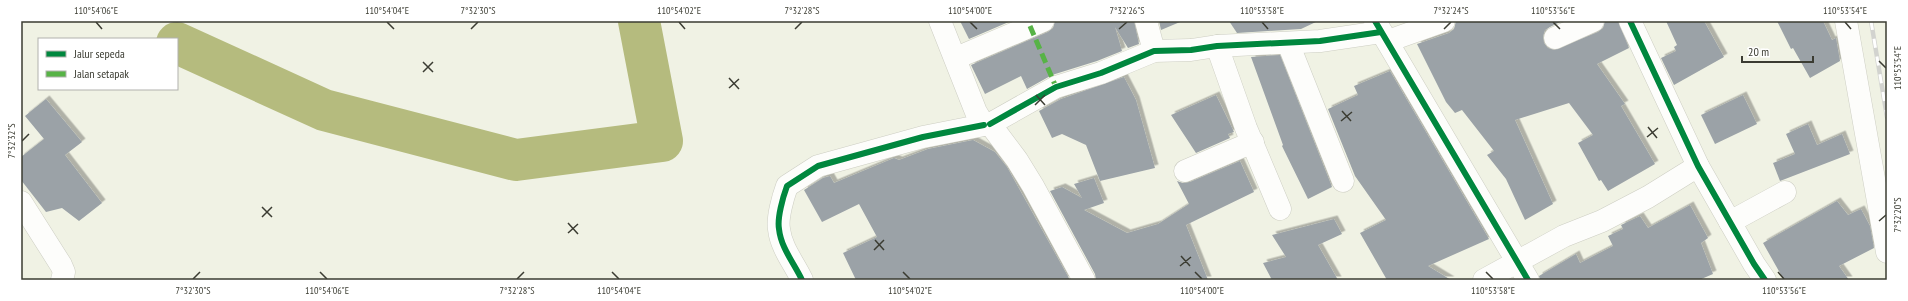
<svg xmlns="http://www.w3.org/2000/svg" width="1908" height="301" font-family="'PT Sans Narrow',sans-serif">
	<defs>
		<filter id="shadow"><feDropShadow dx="3.5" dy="-3.5" stdDeviation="0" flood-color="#0004"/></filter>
	</defs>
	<rect width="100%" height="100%" fill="#f0f2e4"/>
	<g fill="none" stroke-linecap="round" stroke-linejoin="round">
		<path stroke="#b5bb7e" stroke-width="42" d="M 177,43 L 324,110 L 516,160 L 662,141 L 639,21"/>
	</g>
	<g fill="#9ba2a7" filter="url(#shadow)">
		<path d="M 960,21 L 1011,21 L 969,39 Z"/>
		<path d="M 1055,21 L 1134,21 L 1139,44 L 1128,48 L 1115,27 L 1122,51 L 1097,61 L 1052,75 L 1027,89 L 1021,76 L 985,94 L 971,65 L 1048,32 L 1053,28 Z"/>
		<path d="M 1159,21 L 1180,21 L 1180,22 L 1161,30 Z"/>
		<path d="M 1229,21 L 1318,21 L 1301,29 L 1237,33 Z"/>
		<path d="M 1456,21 L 1562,21 L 1550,27 L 1545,30 L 1543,36 L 1544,43 L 1548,48 L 1554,50 L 1598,32 L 1603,28 L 1605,21 L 1618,21 L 1629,48 L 1597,64 L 1625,104 L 1621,106 L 1655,164 L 1608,191 L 1601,180 L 1599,181 L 1578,143 L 1593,135 L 1569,103 L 1515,120 L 1553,204 L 1525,220 L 1506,179 L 1487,155 L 1494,151 L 1462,110 L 1455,113 L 1446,102 L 1417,44 L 1449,33 L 1454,29 Z"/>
		<path d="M 1666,21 L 1704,21 L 1724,57 L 1674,85 L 1661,58 L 1676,51 L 1674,47 L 1677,45 Z"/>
		<path d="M 1777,21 L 1823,21 L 1832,40 L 1836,38 L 1840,61 L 1810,78 L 1793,48 L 1791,49 Z"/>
		<path d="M 1280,55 L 1332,187 L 1308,199 L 1282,146 L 1283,145 L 1251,57 Z"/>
		<path d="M 1390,71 L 1489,239 L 1428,266 L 1451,280 L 1387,280 L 1360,233 L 1386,220 L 1355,176 L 1328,109 L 1358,95 L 1354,86 Z"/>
		<path d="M 1124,77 L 1136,100 L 1155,168 L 1100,181 L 1086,145 L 1062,134 L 1052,138 L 1039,111 L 1061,99 Z"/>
		<path d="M 1216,95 L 1234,132 L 1228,134 L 1230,138 L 1196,153 L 1171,115 Z"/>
		<path d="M 1743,95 L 1757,124 L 1715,144 L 1701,115 Z"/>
		<path d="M 46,99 L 82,142 L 65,155 L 102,203 L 79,221 L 62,208 L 46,212 L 21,180 L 21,157 L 44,139 L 25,116 Z"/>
		<path d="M 1808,124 L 1817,145 L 1842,134 L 1850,154 L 1780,181 L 1773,163 L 1795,154 L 1786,134 Z"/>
		<path d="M 973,140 L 995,152 L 1007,167 L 1070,280 L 856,280 L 843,253 L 877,237 L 859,204 L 822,222 L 804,190 L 823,178 L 830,176 L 834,183 L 894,158 L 899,160 L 928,149 Z"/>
		<path d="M 1240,161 L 1254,192 L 1186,225 L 1208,280 L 1096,280 L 1095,274 L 1050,191 L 1062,187 L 1082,198 L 1074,184 L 1094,178 L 1104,203 L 1084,210 L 1127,233 L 1158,224 L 1189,204 L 1177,181 L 1183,183 L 1190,182 Z"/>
		<path d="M 1837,201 L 1848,215 L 1861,209 L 1870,226 L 1874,248 L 1839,266 L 1849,280 L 1784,280 L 1763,243 Z"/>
		<path d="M 1690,205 L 1708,238 L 1701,243 L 1713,274 L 1699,280 L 1540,280 L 1539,276 L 1576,254 L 1580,263 L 1613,246 L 1608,236 L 1623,229 L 1621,225 L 1640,216 L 1648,228 Z"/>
		<path d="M 1334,219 L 1342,234 L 1318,245 L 1338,280 L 1272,280 L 1263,263 L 1286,257 L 1272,235 Z"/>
	</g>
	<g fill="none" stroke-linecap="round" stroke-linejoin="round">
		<g stroke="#cdcec3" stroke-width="23">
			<g id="street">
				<path d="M 940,21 L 976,112 L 984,125 L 990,124 L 1017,160 L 1033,186 L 1084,280"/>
				<path d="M 1146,21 L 1154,51"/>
				<path d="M 1375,21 L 1528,280"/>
				<path d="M 1630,21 L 1698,166 L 1754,264 L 1765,280"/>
				<path d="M 1846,21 L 1887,252"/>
				<path d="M 1555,38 L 1593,21"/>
				<path d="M 1388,41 L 1444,21"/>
				<path d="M 1288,43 L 1343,181"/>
				<path d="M 1217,46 L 1246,128 L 1280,209"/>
				<path d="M 956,58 L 1043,21"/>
				<path d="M 990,124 L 1056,87 L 1101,73 L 1154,51 L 1191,50 L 1217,46 L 1320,41 L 1381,32"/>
				<path d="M 1185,171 L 1253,142"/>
				<path d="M 21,202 L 61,265 L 64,272 L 62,280"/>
				<path d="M 1730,222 L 1785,192"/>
				<path d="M 802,280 C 794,263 781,248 779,229 C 777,218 783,197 787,186 L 818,166 L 923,137 L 984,125"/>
				<path d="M 1484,280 L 1564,236 L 1602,221 L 1648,197 L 1698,166"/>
			</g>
		</g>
		<use href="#street" stroke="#fdfdfb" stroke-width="22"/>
		<g stroke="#d2d3cf" stroke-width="4.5">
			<path id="rail" d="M 1871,21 L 1887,117"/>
		</g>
		<use href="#rail" stroke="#fff" stroke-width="3" stroke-dasharray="9" stroke-linecap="butt"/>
		<path stroke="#57b346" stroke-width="5" stroke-dasharray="10 5" stroke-linecap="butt" d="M 1030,26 L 1056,87"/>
		<g stroke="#fff" stroke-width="8">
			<g id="cycleway">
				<path d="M 1375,21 L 1528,280"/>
				<path d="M 1630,21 L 1698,166 L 1754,264 L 1765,280"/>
				<path d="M 990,124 L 1056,87 L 1101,73 L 1154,51 L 1191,50 L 1217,46 L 1320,41 L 1381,32"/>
				<path d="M 802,280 C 794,263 781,248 779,229 C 777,218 783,197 787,186 L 818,166 L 923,137 L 984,125"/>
			</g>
		</g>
		<use href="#cycleway" stroke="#00873e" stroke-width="6"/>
	</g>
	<path fill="none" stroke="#3b3c32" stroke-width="1.5" d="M 96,22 L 102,29M 387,22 L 394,29M 679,22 L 685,29M 970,22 L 977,29M 1262,22 L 1268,29M 1553,22 L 1560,29M 1845,22 L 1851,29M 471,29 L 478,22M 795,29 L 802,22M 1119,29 L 1127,22M 1444,29 L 1451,22M 1879,61 L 1886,68M 423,62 L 433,72M 423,72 L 433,62M 729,78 L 739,89M 729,88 L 739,79M 1036,95 L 1045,105M 1035,105 L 1045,95M 1342,111 L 1351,121M 1341,121 L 1352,112M 1648,127 L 1657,138M 1647,137 L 1658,128M 22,141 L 29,134M 262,207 L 272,217M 262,217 L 272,207M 1879,221 L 1886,215M 568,223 L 578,234M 568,233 L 578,224M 875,240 L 884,250M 874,250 L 884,240M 1181,256 L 1190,266M 1180,266 L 1191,257M 320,272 L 327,279M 612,272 L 619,279M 903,272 L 910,279M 1195,272 L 1202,279M 1486,272 L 1493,279M 1778,272 L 1784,279M 193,279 L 200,272M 517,279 L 524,272"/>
	<rect width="1908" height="301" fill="none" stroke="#ffffff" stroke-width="44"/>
	<rect x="38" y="38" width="140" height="52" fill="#ffffff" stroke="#b1b1ad"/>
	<rect x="46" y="51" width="20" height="6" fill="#00873e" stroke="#b1b1ad"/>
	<text x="74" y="58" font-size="12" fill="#3b3c32">Jalur sepeda</text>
	<rect x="46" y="71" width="20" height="6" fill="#57b346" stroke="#b1b1ad"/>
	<text x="74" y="78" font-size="12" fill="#3b3c32">Jalan setapak</text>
	<path d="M1742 56v6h71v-6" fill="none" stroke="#3b3c32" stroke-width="2"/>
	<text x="1748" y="56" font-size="12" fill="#3b3c32" stroke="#ffffff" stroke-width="3" paint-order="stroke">20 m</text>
	<rect x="22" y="22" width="1864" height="257" fill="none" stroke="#3b3c32" stroke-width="1.5"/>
	<g font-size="10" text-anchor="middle" fill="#3b3c32">
		<text x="96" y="14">110°54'06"E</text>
		<text x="387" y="14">110°54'04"E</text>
		<text x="478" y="14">7°32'30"S</text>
		<text x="679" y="14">110°54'02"E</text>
		<text x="802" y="14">7°32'28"S</text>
		<text x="970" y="14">110°54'00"E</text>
		<text x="1127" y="14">7°32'26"S</text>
		<text x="1262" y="14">110°53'58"E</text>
		<text x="1451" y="14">7°32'24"S</text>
		<text x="1553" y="14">110°53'56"E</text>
		<text x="1845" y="14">110°53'54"E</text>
		<text transform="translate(1897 68) rotate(-90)" y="4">110°53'54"E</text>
		<text transform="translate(11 141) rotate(-90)" y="4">7°32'32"S</text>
		<text transform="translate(1897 215) rotate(-90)" y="4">7°32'20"S</text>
		<text x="193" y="294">7°32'30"S</text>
		<text x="327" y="294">110°54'06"E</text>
		<text x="517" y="294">7°32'28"S</text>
		<text x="619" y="294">110°54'04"E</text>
		<text x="910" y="294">110°54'02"E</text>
		<text x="1202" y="294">110°54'00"E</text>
		<text x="1493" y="294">110°53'58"E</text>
		<text x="1784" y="294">110°53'56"E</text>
	</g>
</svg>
